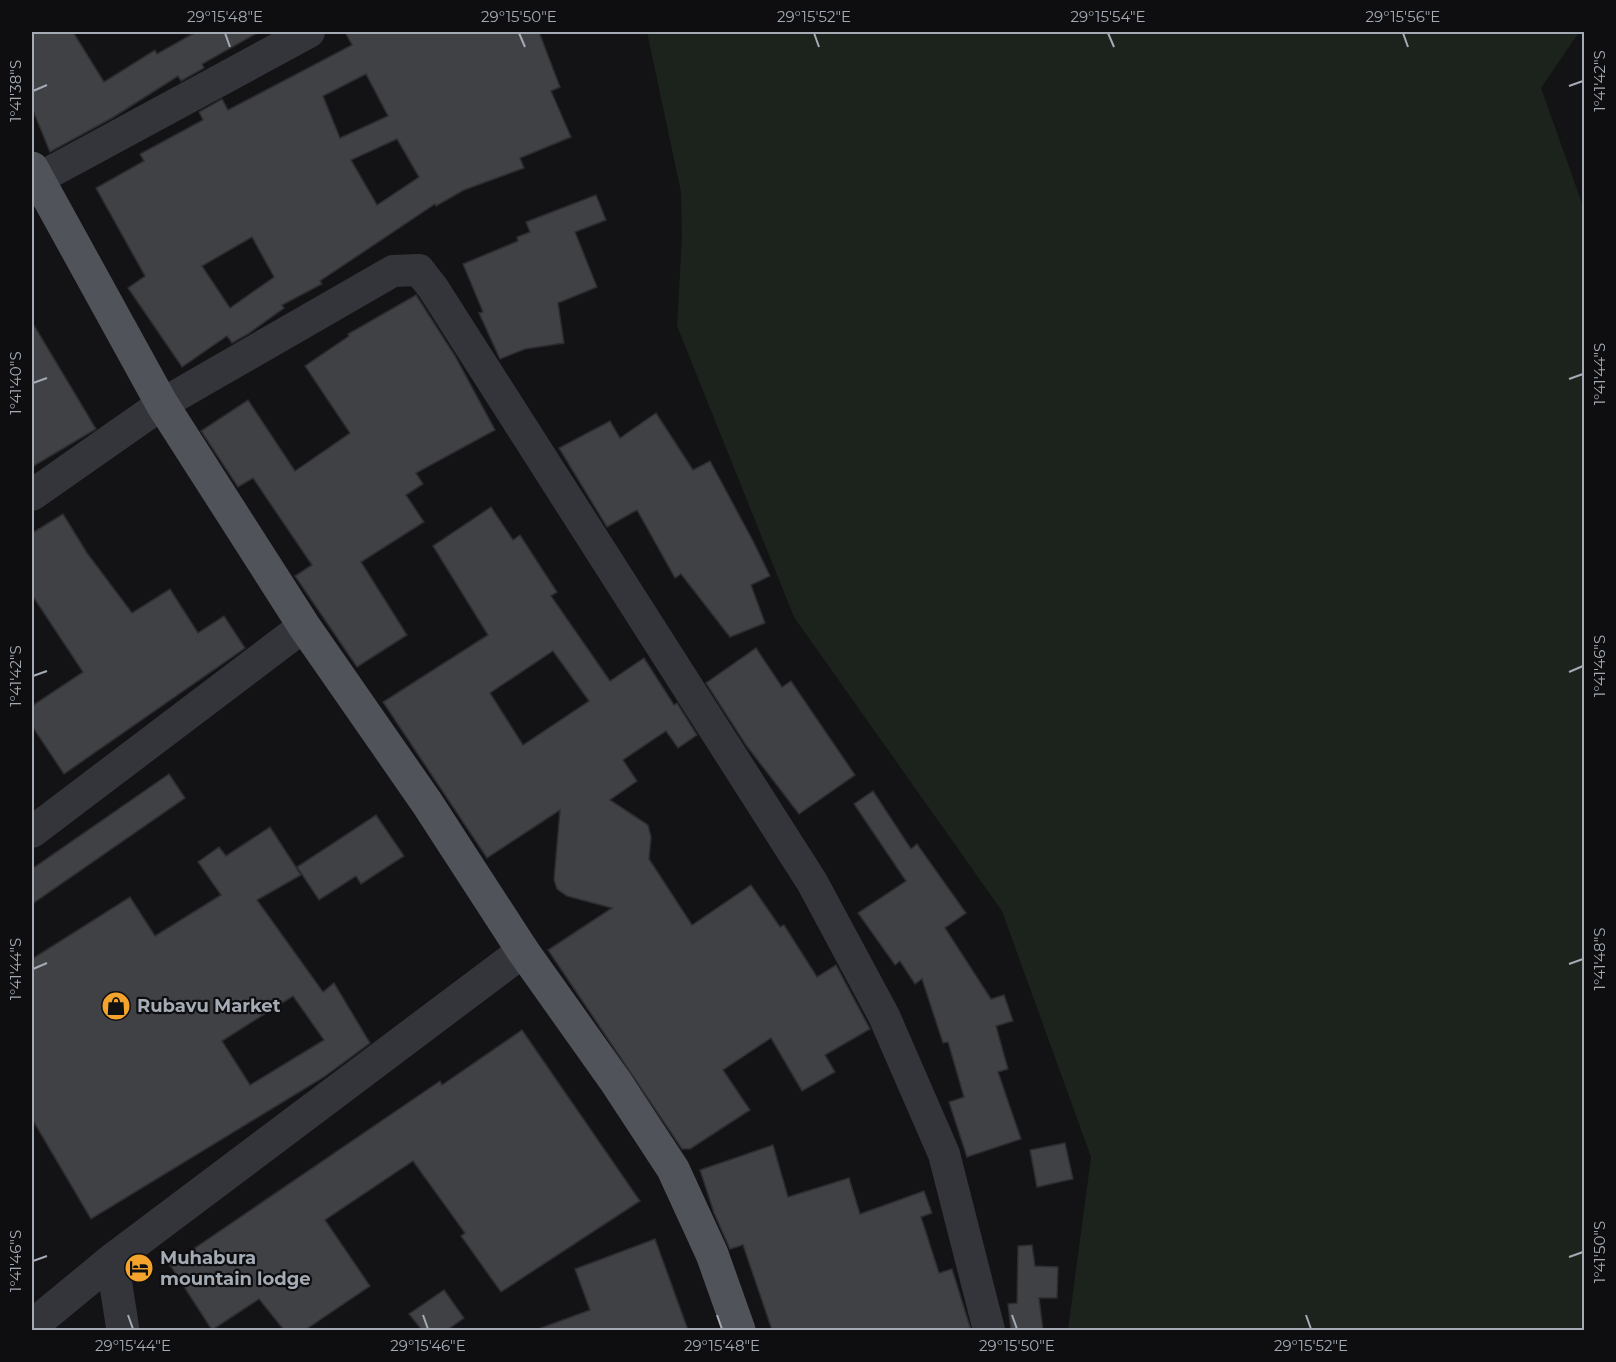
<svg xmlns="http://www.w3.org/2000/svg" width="1616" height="1362" font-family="Montserrat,sans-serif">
	<rect width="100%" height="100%" fill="#131315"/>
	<path fill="#1b231c" d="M 647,32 L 1579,32 L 1541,88 L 1584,209 L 1584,1330 L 1068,1330 L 1091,1157 L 1002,911 L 794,617 L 677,326 L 682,237 L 681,192 Z"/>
	<g fill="#3f4145" stroke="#2d2d31" stroke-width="1.5" fill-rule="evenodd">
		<path d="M 32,32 L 73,32 L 104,82 L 155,50 L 157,54 L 196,32 L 259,32 L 202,64 L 204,68 L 181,81 L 178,76 L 112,118 L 50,152 L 32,108 Z"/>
		<path d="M 345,32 L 539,32 L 560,87 L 551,91 L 571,137 L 520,158 L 524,168 L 464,190 L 436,206 L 435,204 L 320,281 L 322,284 L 282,305 L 284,308 L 248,334 L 232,343 L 227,336 L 182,367 L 128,288 L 145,276 L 96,188 L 144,161 L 140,154 L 203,120 L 199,112 L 222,99 L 228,110 L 352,45 ZM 366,74 L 388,116 L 340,138 L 323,96 ZM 397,139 L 419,177 L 377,205 L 351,160 ZM 252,237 L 274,277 L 230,308 L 202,266 Z"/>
		<path d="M 596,195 L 606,220 L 575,232 L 597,287 L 558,303 L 564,343 L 525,349 L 500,359 L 479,313 L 483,312 L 463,264 L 518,241 L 517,237 L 530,232 L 526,222 Z"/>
		<path d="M 416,295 L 455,356 L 495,430 L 416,473 L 423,484 L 406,495 L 424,522 L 361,562 L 407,635 L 357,667 L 295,576 L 312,565 L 253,478 L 238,487 L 201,431 L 248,400 L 295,471 L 350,433 L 305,366 L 349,336 L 348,334 Z"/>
		<path d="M 32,322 L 96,429 L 32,467 Z"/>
		<path d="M 656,413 L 693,470 L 710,461 L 753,541 L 770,576 L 751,585 L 765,623 L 730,637 L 681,574 L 675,578 L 637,510 L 607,527 L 559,448 L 610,421 L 620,438 Z"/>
		<path d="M 491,507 L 513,540 L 520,535 L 557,592 L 551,596 L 610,681 L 644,658 L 674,705 L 677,703 L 697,735 L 678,748 L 666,731 L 623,760 L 637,781 L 610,800 L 648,825 L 651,837 L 649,859 L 692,925 L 751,885 L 780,927 L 784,925 L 817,977 L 836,965 L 870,1029 L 825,1055 L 835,1072 L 802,1091 L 771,1038 L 723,1070 L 750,1110 L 690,1149 L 682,1149 L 548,950 L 612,908 L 567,896 L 557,889 L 554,880 L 560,810 L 487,858 L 383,702 L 488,635 L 433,546 ZM 553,651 L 589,701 L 523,745 L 490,693 Z"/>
		<path d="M 63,514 L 87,553 L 132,613 L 170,589 L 198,633 L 224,616 L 245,648 L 64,774 L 32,726 L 32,706 L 83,672 L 32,595 L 32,533 Z"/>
		<path d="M 756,648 L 782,687 L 791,681 L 855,775 L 799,814 L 746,745 L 706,683 Z"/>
		<path d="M 169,774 L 185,798 L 32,904 L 32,869 Z"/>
		<path d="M 873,791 L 911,849 L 917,844 L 966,913 L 945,928 L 991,999 L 1004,995 L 1013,1021 L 996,1026 L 1008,1069 L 998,1072 L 1021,1139 L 967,1157 L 949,1102 L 964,1097 L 948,1042 L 943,1043 L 922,979 L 915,984 L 900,961 L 895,965 L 858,913 L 906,881 L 854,804 Z"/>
		<path d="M 376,815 L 404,856 L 361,884 L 356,876 L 319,900 L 297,867 Z"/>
		<path d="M 270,827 L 301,875 L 257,900 L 323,992 L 334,983 L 370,1043 L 324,1077 L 91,1219 L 32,1119 L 32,959 L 130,897 L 155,936 L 221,895 L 198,862 L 219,847 L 226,856 ZM 293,996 L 324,1040 L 250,1085 L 222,1041 Z"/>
		<path d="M 522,1030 L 640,1201 L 501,1292 L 461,1236 L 465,1233 L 413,1161 L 325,1220 L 370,1286 L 305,1330 L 284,1330 L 259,1299 L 212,1330 L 170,1265 L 440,1081 L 442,1085 Z"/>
		<path d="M 1065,1143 L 1073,1179 L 1037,1187 L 1030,1150 Z"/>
		<path d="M 773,1145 L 788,1197 L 849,1178 L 860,1214 L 924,1191 L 932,1213 L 921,1217 L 939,1273 L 952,1269 L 971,1330 L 772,1330 L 743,1245 L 730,1249 L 714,1213 L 700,1170 Z"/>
		<path d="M 655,1239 L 688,1330 L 542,1330 L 541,1328 L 590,1310 L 575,1269 Z"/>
		<path d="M 1032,1245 L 1035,1266 L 1058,1267 L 1057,1298 L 1039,1298 L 1043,1330 L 1011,1330 L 1008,1304 L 1017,1303 L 1018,1246 Z"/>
		<path d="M 444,1290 L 464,1318 L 447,1330 L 422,1330 L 409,1314 Z"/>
	</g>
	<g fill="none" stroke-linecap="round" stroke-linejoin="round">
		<g stroke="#34353a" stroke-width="32">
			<path d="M 32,182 L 309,32"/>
			<path d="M 32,495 L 162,404 L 393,271 L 419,270 L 433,288 L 812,882 L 884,1016 L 944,1154 L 989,1330"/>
			<path d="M 32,832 L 304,626"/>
		</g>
		<g stroke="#34353a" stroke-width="33">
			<path d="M 112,1260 L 123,1330"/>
			<path d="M 32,1326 L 112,1260 L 523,951"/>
		</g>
		<path stroke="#505359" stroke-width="33" d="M 32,168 L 162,404 L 304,626 L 427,803 L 523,951 L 616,1082 L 673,1169 L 712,1254 L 739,1330"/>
	</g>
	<path fill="none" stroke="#a4abb5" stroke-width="2" d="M 225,33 L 230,47M 519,33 L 525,47M 814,33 L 819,47M 1108,33 L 1114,47M 1403,33 L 1408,47M 1569,86 L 1583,81M 33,91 L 47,85M 1569,379 L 1583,374M 33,383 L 47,378M 1569,672 L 1583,666M 33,676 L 47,671M 1569,964 L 1583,959M 33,969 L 47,963M 1569,1257 L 1583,1252M 33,1261 L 47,1256M 128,1315 L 133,1329M 423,1315 L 428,1329M 717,1315 L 722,1329M 1012,1315 L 1017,1329M 1306,1315 L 1311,1329"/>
	<defs>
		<g id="shop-disc" transform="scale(1.5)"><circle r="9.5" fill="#f4a42c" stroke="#0e0e10"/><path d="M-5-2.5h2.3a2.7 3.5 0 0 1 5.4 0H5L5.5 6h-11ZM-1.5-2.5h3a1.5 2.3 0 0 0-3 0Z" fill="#111"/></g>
		<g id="hotel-disc" transform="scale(1.5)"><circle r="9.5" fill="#f4a42c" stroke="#0e0e10"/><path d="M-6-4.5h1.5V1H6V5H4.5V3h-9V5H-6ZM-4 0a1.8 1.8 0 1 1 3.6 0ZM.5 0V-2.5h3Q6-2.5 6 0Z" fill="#111"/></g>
	</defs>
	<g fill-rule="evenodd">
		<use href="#shop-disc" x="116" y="1006"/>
		<use href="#hotel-disc" x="139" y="1268"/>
	</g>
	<g text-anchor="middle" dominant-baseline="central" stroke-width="4.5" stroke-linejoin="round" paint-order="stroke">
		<g font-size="18" font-weight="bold" fill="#a4abb5" stroke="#0e0e10" text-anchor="start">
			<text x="137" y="1006">Rubavu Market</text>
			<text x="160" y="1258">Muhabura<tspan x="160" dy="21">mountain lodge</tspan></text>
		</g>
	</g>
	<rect width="1616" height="1362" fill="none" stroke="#0e0e10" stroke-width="66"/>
	<rect x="33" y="33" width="1550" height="1296" fill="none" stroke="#a4abb5" stroke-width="2"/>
	<g font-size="15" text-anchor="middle" fill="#a4abb5">
		<text x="225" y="22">29°15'48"E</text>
		<text x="519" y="22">29°15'50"E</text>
		<text x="814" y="22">29°15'52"E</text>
		<text x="1108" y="22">29°15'54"E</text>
		<text x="1403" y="22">29°15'56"E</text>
		<text transform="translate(1600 81) rotate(-90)" y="5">1°41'42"S</text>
		<text transform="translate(16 91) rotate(-90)" y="5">1°41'38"S</text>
		<text transform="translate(1600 374) rotate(-90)" y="5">1°41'44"S</text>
		<text transform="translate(16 383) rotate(-90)" y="5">1°41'40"S</text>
		<text transform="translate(1600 666) rotate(-90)" y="5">1°41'46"S</text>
		<text transform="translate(16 676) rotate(-90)" y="5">1°41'42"S</text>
		<text transform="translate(1600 959) rotate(-90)" y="5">1°41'48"S</text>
		<text transform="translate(16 969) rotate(-90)" y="5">1°41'44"S</text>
		<text transform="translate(1600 1252) rotate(-90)" y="5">1°41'50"S</text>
		<text transform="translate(16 1261) rotate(-90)" y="5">1°41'46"S</text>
		<text x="133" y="1351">29°15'44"E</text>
		<text x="428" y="1351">29°15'46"E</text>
		<text x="722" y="1351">29°15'48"E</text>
		<text x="1017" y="1351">29°15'50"E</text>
		<text x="1311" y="1351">29°15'52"E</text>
	</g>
</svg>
